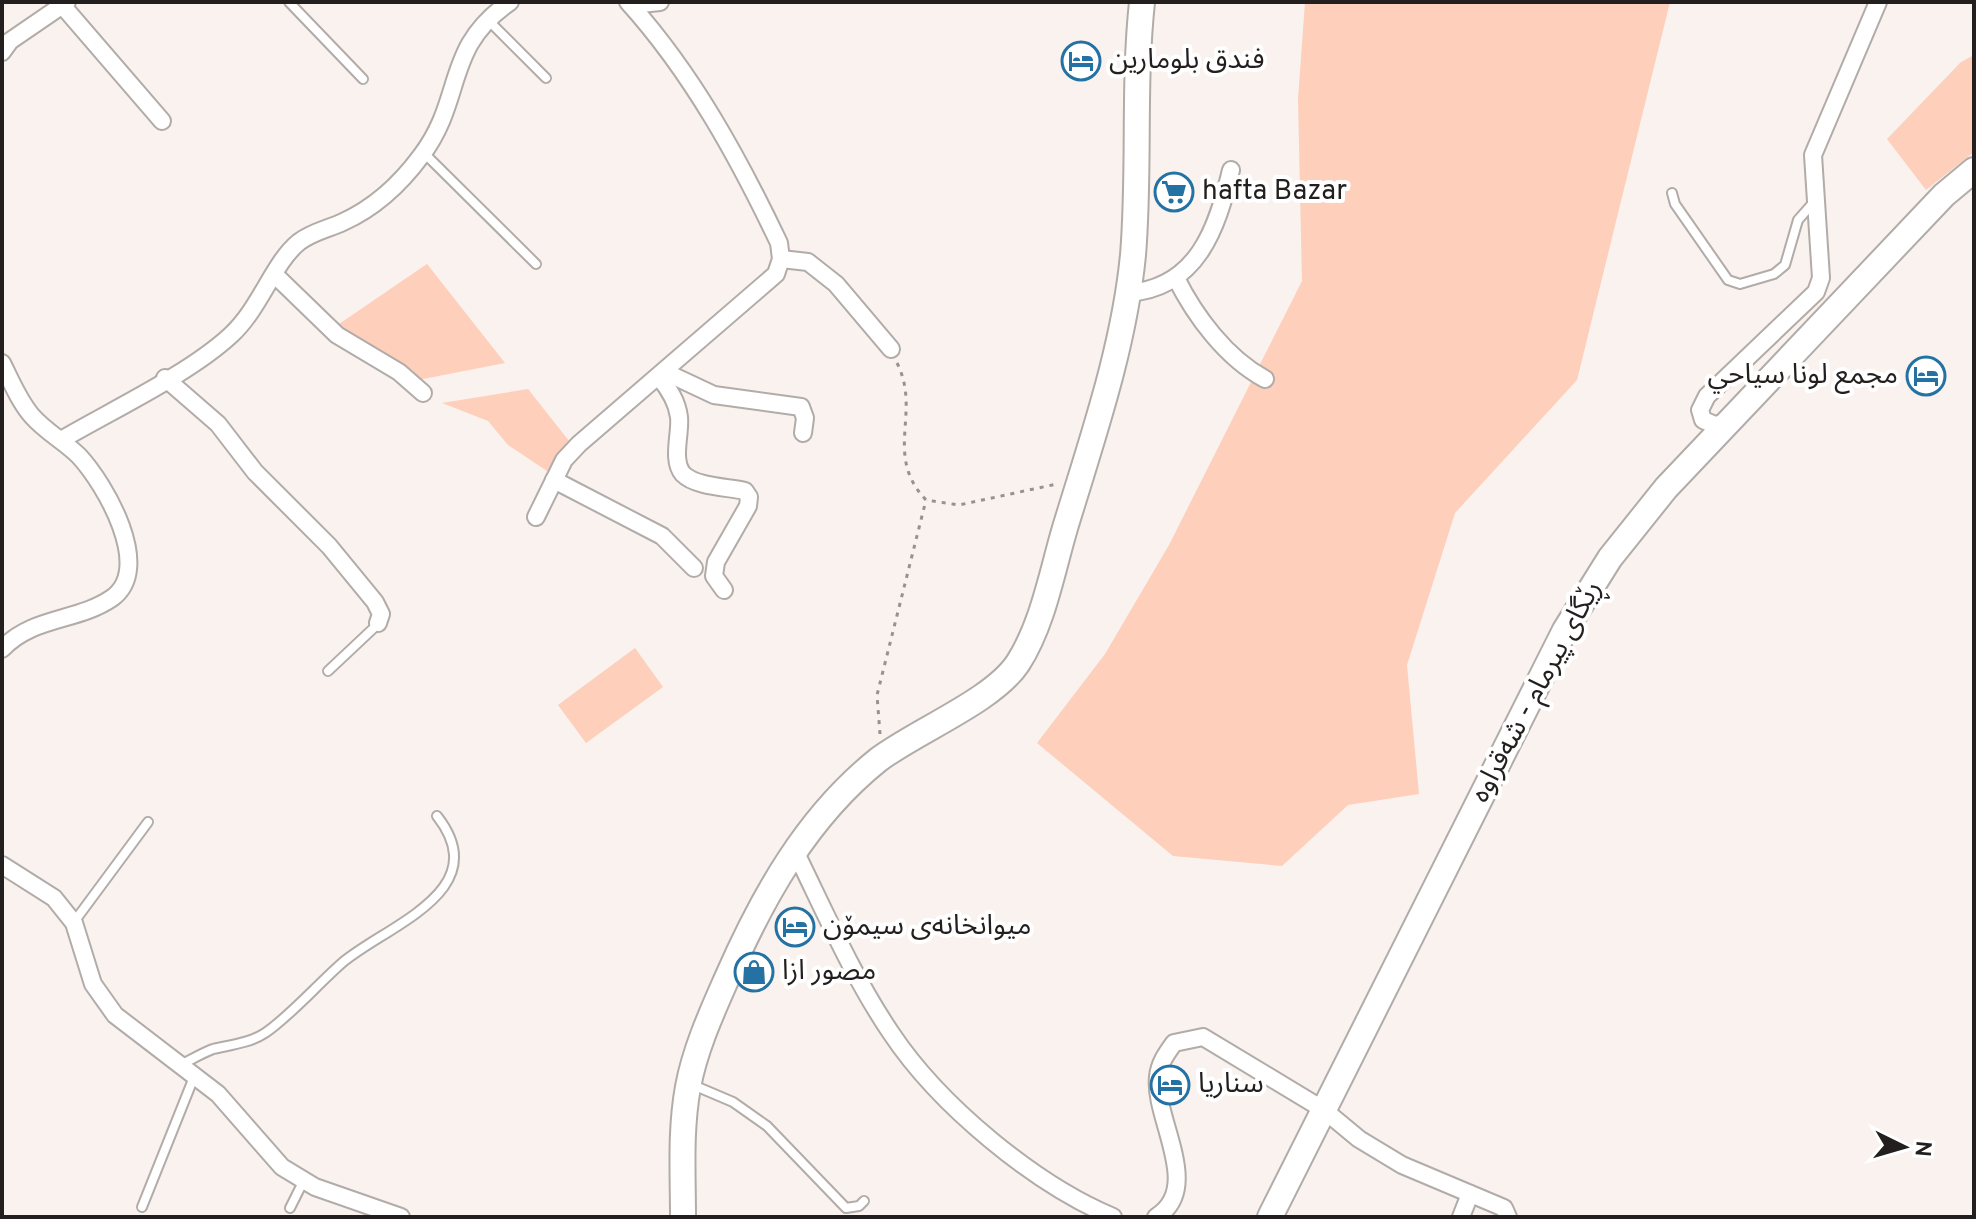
<svg xmlns="http://www.w3.org/2000/svg" width="1976" height="1219" font-family="Overpass,'Noto Sans Arabic',sans-serif">
	<rect width="100%" height="100%" fill="#f9f2ef"/>
	<g fill="#fecfba">
		<path d="M 1305,2 L 1670,2 L 1577,380 L 1455,513 L 1407,665 L 1419,794 L 1348,805 L 1282,866 L 1173,856 L 1037,743 L 1105,654 L 1169,545 L 1302,281 L 1298,99 Z"/>
		<path d="M 1974,55 L 1974,152 L 1926,190 L 1887,139 L 1961,62 Z"/>
		<path d="M 427,264 L 505,363 L 418,380 L 344,333 L 339,324 Z"/>
		<path d="M 528,389 L 573,446 L 547,471 L 508,445 L 488,421 L 442,403 Z"/>
		<path d="M 635,648 L 663,687 L 586,743 L 558,705 Z"/>
	</g>
	<g fill="none" stroke-linecap="round" stroke-linejoin="round">
		<g stroke="#b2aca9" stroke-width="12">
			<g id="lane">
				<path d="M 289,2 L 363,79"/>
				<path d="M 488,20 L 546,78"/>
				<path d="M 424,153 L 536,264"/>
				<path d="M 1672,193 L 1675,204 L 1728,280 L 1740,284 L 1774,274 L 1785,265 L 1798,220 L 1813,203"/>
				<path d="M 328,671 L 378,624"/>
				<path d="M 74,922 L 148,822"/>
				<path d="M 180,1065 C 191,1060 202,1053 213,1049 C 230,1045 250,1043 265,1033 C 288,1018 319,983 342,963 C 387,925 496,891 437,816"/>
				<path d="M 693,1085 L 733,1102 L 767,1126 L 846,1208 L 859,1206 L 864,1201"/>
				<path d="M 142,1207 L 194,1077"/>
				<path d="M 290,1208 L 303,1182"/>
			</g>
		</g>
		<g stroke="#b2aca9" stroke-width="20">
			<g id="street">
				<path d="M 62,5 L 162,121"/>
				<path d="M 631,5 L 660,2"/>
				<path d="M 2,52 L 10,41 L 67,2"/>
				<path d="M 781,259 L 808,262 L 836,284 L 891,349"/>
				<path d="M 275,275 L 337,335 L 399,372 L 423,393"/>
				<path d="M 1176,278 C 1195,316 1226,358 1265,379"/>
				<path d="M 1128,293 C 1197,288 1217,229 1231,170"/>
				<path d="M 2,363 C 11,381 19,401 32,416 C 46,432 65,442 79,456 C 105,484 154,568 112,598 C 77,622 33,616 2,649"/>
				<path d="M 665,372 L 714,395 L 801,407 L 805,418 L 803,433"/>
				<path d="M 659,377 C 669,389 677,401 679,417 C 681,433 671,460 683,474 C 696,487 728,487 745,491 L 749,497 L 748,506 L 716,562 L 714,576 L 724,590"/>
				<path d="M 165,378 L 218,424 L 255,472 L 329,546 L 375,602 L 381,614 L 378,623"/>
				<path d="M 1729,422 L 1715,425 L 1703,420 L 1700,410 L 1707,396 L 1816,292 L 1821,278 L 1813,155 L 1878,2"/>
				<path d="M 61,440 C 112,410 189,374 231,335 C 261,307 273,263 299,242 C 312,232 328,229 343,222 C 374,208 401,183 421,156 C 465,98 443,48 510,2"/>
				<path d="M 554,480 L 662,536 L 694,568"/>
				<path d="M 536,517 L 564,460 L 579,444 L 776,274 L 781,259 L 779,243 C 738,157 692,73 628,2"/>
				<path d="M 795,851 C 825,912 853,977 891,1033 C 939,1105 1034,1184 1113,1217"/>
				<path d="M 2,865 L 54,898 L 74,923 L 93,984 L 115,1015 L 218,1094 L 282,1167 L 315,1187 L 401,1217"/>
				<path d="M 1156,1217 C 1204,1188 1153,1118 1158,1077 C 1159,1064 1166,1054 1174,1043 L 1203,1037 L 1324,1110 L 1359,1139 L 1402,1165 L 1504,1208 L 1508,1217"/>
				<path d="M 1461,1217 L 1470,1194"/>
			</g>
		</g>
		<g stroke="#b2aca9" stroke-width="28">
			<g id="secondary">
				<path d="M 683,1217 C 683,1173 680,1131 688,1087 C 695,1049 712,1012 727,978 C 763,896 807,817 878,760 C 916,731 993,701 1018,663 C 1043,624 1052,572 1065,528 C 1092,439 1124,348 1133,255 C 1140,171 1133,86 1142,2"/>
				<path d="M 1270,1217 L 1565,630 L 1610,558 L 1666,488 L 1944,195 L 1974,170"/>
			</g>
		</g>
		<g stroke="#979290" stroke-width="3" stroke-dasharray="4 6" stroke-linecap="butt">
			<path d="M 897,363 C 922,412 883,455 926,500 L 959,505 L 1057,484"/>
			<path d="M 880,734 L 877,695 L 926,500"/>
		</g>
		<use href="#lane" stroke="#fff" stroke-width="8"/>
		<use href="#street" stroke="#fff" stroke-width="16"/>
		<use href="#secondary" stroke="#fff" stroke-width="24"/>
	</g>
	<defs>
		<g id="hotel-ring" transform="scale(2)"><circle r="9.5" fill="#fff" stroke="#2472a4" stroke-width="1.5"/><path d="M-6-4.5h1.5V1H6V5H4.5V3h-9V5H-6ZM-4 0a1.8 1.8 0 1 1 3.6 0ZM.5 0V-2.5h3Q6-2.5 6 0Z" fill="#2472a4"/></g>
		<g id="supermarket-ring" transform="scale(2)"><circle r="9.5" fill="#fff" stroke="#2472a4" stroke-width="1.5"/><path d="M-6-5.5h2.5l.6 2H6L4.5 2H-2.5L-4.4-4H-6ZM-1.5 3.2a1.3 1.3 0 1 0 .1 0ZM3 3.2a1.3 1.3 0 1 0 .1 0Z" fill="#2472a4"/></g>
		<g id="shop-ring" transform="scale(2)"><circle r="9.5" fill="#fff" stroke="#2472a4" stroke-width="1.5"/><path d="M-5-2.5h2.3a2.7 3.5 0 0 1 5.4 0H5L5.5 6h-11ZM-1.5-2.5h3a1.5 2.3 0 0 0-3 0Z" fill="#2472a4"/></g>
	</defs>
	<g fill-rule="evenodd">
		<use href="#hotel-ring" x="1081" y="61"/>
		<use href="#supermarket-ring" x="1174" y="192"/>
		<use href="#hotel-ring" x="1926" y="376"/>
		<use href="#hotel-ring" x="795" y="927"/>
		<use href="#shop-ring" x="754" y="972"/>
		<use href="#hotel-ring" x="1170" y="1085"/>
	</g>
	<g text-anchor="middle" dominant-baseline="central" stroke-width="8" stroke-linejoin="round" paint-order="stroke">
		<g font-size="28" fill="#221f1e" stroke="#fff" text-anchor="start">
			<text x="1109" y="61">فندق بلومارين</text>
			<text x="1202" y="192">hafta Bazar</text>
			<text x="1898" y="376" text-anchor="end">مجمع لونا سياحي</text>
			<text x="823" y="927">میوانخانەی سیمۆن</text>
			<text x="782" y="972">مصور ازا</text>
			<text x="1198" y="1085">سناريا</text>
		</g>
		<g font-size="28" fill="#221f1e" stroke="#fff">
			<text transform="translate(1537 692) rotate(-62)">ڕێگای پیرمام - شەقراوە</text>
		</g>
	</g>
	<rect width="1976" height="1219" fill="none" stroke="#221f1e" stroke-width="8"/>
	<g transform="translate(1904 1147) rotate(95)" stroke="#ffffff" stroke-width="6" paint-order="stroke">
	<path d="M0-6L14 30L0 20L-14 30Z" fill="#221f1e"/>
	<text y="-12" font-size="22" font-weight="bold" text-anchor="middle" fill="#221f1e">N</text>
	</g>
</svg>
